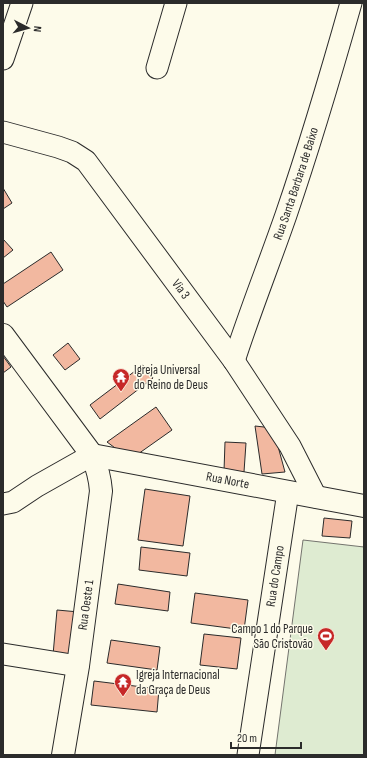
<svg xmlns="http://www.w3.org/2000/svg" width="367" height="758" font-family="'Sofia Sans Condensed',sans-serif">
	<rect width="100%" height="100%" fill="#fdfbea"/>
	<path fill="#deebd1" stroke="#74746e" d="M 303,540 L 364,547 L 364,755 L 275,755 Z"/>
	<g fill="#f2b8a0" stroke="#2b2b2b">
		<path d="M 3,188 L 12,203 L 3,209 Z"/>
		<path d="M 3,239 L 13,250 L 3,258 Z"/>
		<path d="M 51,252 L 63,270 L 7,307 L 3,301 L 3,284 Z"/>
		<path d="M 68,343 L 80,359 L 65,370 L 53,355 Z"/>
		<path d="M 3,356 L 11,367 L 3,373 Z"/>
		<path d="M 143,365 L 153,378 L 100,419 L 90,405 Z"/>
		<path d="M 156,407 L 172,430 L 138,454 L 126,456 L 107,442 Z"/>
		<path d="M 255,426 L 273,428 L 285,472 L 262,474 Z"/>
		<path d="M 225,442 L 246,443 L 244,472 L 224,471 Z"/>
		<path d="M 145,489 L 190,496 L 183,546 L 138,540 Z"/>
		<path d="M 324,518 L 352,521 L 350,538 L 322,536 Z"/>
		<path d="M 141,547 L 190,553 L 187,576 L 139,570 Z"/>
		<path d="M 118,584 L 170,592 L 168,611 L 115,604 Z"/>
		<path d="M 195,593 L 248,600 L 244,630 L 191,623 Z"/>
		<path d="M 57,610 L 79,612 L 75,658 L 53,655 Z"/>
		<path d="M 204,634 L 241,638 L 237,669 L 200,665 Z"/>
		<path d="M 111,640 L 160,647 L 157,670 L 107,663 Z"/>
		<path d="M 94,681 L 159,689 L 157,712 L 91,705 Z"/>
	</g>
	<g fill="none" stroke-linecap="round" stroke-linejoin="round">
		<g stroke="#2b2b2b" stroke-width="23">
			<g id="minor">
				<path d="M 3,59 L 22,3"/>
				<path d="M 157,68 L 176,3"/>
				<path id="s1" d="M 3,132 L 58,147 L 72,152 L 86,161 L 234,361 L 290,446 L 316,497"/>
				<path id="s2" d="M 234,361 C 250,311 269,264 286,215 C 310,145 331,74 351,3"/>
				<path d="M 3,504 L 13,502 L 37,486 L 92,455"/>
				<path d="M 3,654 L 78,666"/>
				<path id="s3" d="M 248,755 L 288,492"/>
			</g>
		</g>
		<g stroke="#2b2b2b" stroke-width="24">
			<g id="tertiary">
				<path d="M 3,335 L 92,455 C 97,467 100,478 101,491 L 78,666 L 63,755"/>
				<path id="s4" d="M 92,455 L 364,506"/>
			</g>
		</g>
		<use href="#minor" stroke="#fdfbea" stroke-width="21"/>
		<use href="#tertiary" stroke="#fdfbea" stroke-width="22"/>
	</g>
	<defs>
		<g id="temple-pin" transform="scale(0.9)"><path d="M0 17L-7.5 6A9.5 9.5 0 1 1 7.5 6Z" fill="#c62828" stroke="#fdfbea"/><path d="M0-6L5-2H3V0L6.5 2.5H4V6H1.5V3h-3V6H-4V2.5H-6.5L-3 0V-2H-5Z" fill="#fff"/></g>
		<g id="stadium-pin" transform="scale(0.9)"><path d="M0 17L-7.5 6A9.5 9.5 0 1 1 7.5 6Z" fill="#c62828" stroke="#fdfbea"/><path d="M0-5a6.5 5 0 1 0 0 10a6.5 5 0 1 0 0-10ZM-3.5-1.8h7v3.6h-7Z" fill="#fff"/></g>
	</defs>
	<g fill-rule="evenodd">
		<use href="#temple-pin" x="121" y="377"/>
		<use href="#stadium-pin" x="326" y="636"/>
		<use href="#temple-pin" x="123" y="682"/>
	</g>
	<g text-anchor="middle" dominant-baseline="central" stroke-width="3" stroke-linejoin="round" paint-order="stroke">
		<g font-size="13" fill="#2b2b2b" stroke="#fdfbea">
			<text stroke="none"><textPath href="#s2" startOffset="188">Rua Santa Barbara de Baixo</textPath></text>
			<text stroke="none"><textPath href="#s1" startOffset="248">Via 3</textPath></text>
			<text stroke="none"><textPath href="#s4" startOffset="138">Rua Norte</textPath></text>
			<text stroke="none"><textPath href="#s3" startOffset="181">Rua do Campo</textPath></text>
			<text transform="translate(86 605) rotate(-82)">Rua Oeste 1</text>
		</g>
		<g font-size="13" fill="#2b2b2b" stroke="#fdfbea" text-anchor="start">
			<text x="134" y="370">Igreja Universal<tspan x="134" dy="15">do Reino de Deus</tspan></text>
			<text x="313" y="629" text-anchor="end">Campo 1 do Parque<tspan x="313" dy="15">São Cristovão</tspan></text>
			<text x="136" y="675">Igreja Internacional<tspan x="136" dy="15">da Graça de Deus</tspan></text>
		</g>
	</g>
	<rect width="367" height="758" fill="none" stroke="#2b2b2b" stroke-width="8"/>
	<g transform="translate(28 28) rotate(96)" stroke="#fdfbea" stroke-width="3" paint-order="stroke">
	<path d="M0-3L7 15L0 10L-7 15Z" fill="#2b2b2b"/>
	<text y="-6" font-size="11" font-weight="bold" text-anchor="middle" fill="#2b2b2b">N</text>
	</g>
	<path d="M231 742v6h70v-6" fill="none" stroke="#2b2b2b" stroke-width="2"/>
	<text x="237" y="742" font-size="12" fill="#2b2b2b" stroke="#fdfbea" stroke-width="3" paint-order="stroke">20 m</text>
</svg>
